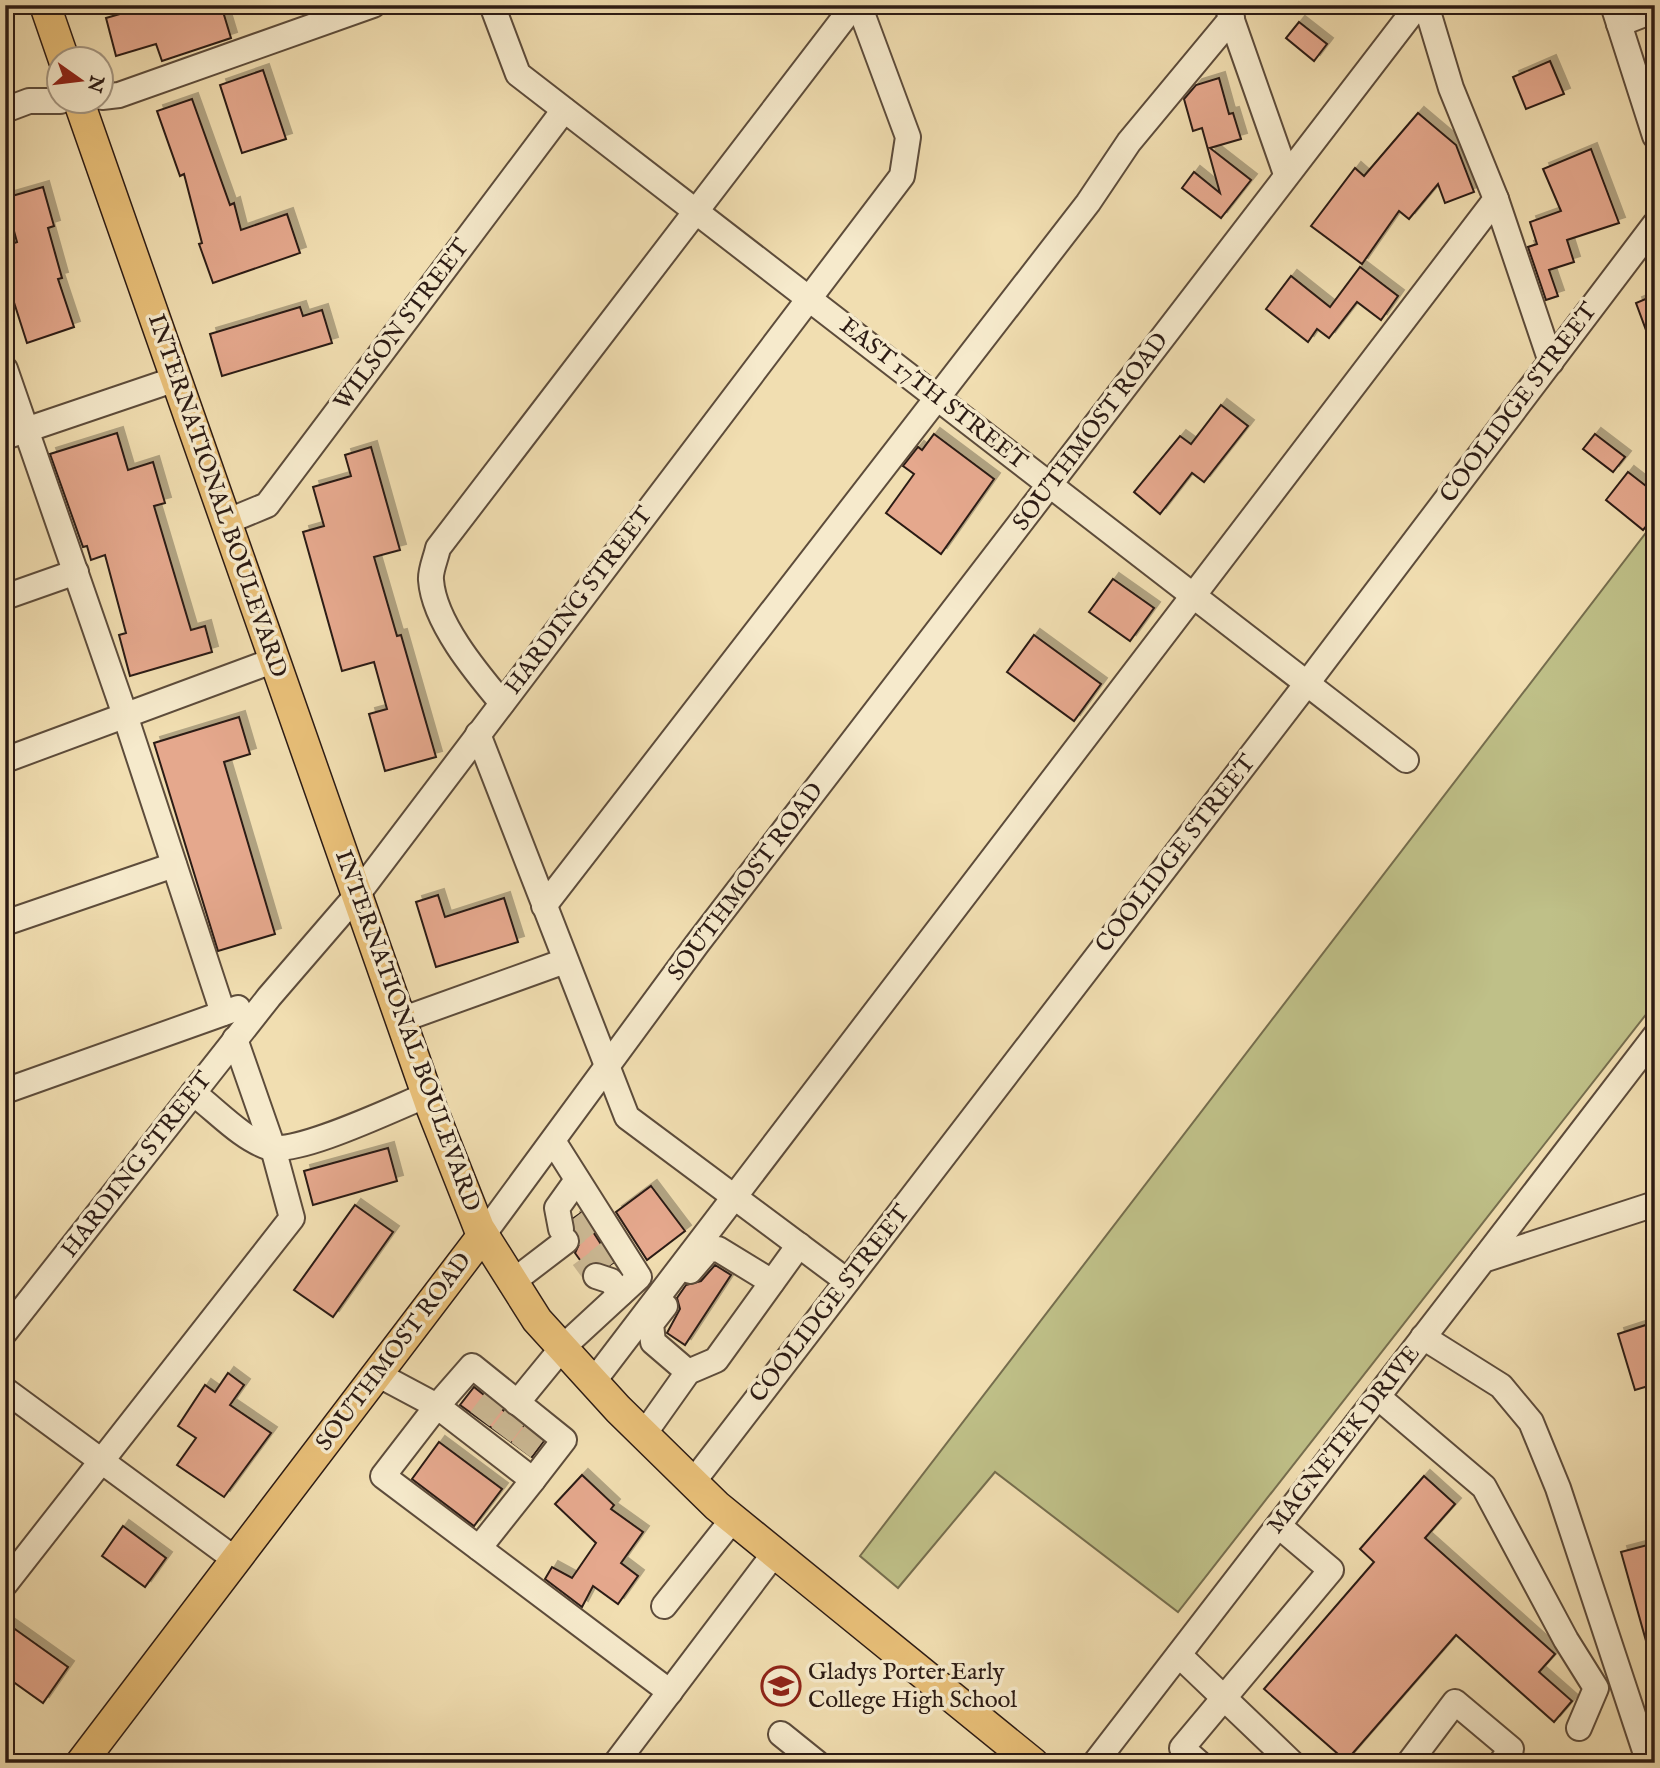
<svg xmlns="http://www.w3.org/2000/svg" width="1660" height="1768" font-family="'IM FELL English',serif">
	<defs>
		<filter id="shadow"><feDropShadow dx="6" dy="-6" stdDeviation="0" flood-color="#0004"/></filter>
	</defs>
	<rect width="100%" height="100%" fill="#f1deb1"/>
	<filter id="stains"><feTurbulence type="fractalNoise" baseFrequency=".00286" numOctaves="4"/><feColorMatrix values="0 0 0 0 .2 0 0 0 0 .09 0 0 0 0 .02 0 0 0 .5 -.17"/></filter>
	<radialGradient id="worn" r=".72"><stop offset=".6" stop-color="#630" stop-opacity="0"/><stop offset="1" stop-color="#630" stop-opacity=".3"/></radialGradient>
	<path fill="#bfc088" stroke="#766e4e" stroke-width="2" d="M 1655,521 L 1655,1003 L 1178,1612 L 995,1472 L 898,1588 L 860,1556 Z"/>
	<g fill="#e5a88d" stroke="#2c1b14" stroke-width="2" filter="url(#shadow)">
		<path d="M 151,5 L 221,5 L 231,38 L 162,61 L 156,44 L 116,56 L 106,18 Z"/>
		<path d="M 1299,22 L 1327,44 L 1314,61 L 1286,38 Z"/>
		<path d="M 1550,61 L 1564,94 L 1526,109 L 1513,77 Z"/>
		<path d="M 263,70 L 286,139 L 242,153 L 220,85 Z"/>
		<path d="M 1219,78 L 1229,114 L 1233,113 L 1241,139 L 1210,148 L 1251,180 L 1221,218 L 1182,188 L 1194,172 L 1220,193 L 1202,128 L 1193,131 L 1184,99 L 1196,85 Z"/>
		<path d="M 192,99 L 230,205 L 234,203 L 241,230 L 287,214 L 300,253 L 213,283 L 199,244 L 202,243 L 184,174 L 180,176 L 157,111 Z"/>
		<path d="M 1418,113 L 1456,145 L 1474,192 L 1445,203 L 1438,184 L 1409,219 L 1399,211 L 1362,264 L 1311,226 L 1355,168 L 1364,176 Z"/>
		<path d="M 1591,149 L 1619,223 L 1567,240 L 1574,262 L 1549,270 L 1558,296 L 1546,300 L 1528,247 L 1537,244 L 1530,222 L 1561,211 L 1543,169 Z"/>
		<path d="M 43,187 L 54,226 L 48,228 L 62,278 L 58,279 L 74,327 L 27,343 L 11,293 L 5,295 L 5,246 L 17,242 L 5,198 Z"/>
		<path d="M 1360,267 L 1398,296 L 1381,320 L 1357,302 L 1329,338 L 1317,329 L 1308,342 L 1266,309 L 1291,276 L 1330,307 Z"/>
		<path d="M 1655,295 L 1655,349 L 1653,349 L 1636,303 Z"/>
		<path d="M 300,307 L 303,316 L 322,310 L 332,343 L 222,376 L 210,334 Z"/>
		<path d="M 1221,405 L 1248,426 L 1204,482 L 1192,473 L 1160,514 L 1134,492 L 1180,436 L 1191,444 Z"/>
		<path d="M 117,433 L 128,470 L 153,462 L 165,503 L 154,506 L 191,630 L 205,626 L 212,652 L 130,676 L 119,635 L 126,633 L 105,555 L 91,560 L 87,546 L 83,547 L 50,454 Z"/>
		<path d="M 934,434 L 994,479 L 941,554 L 886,513 L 914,474 L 903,466 L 918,447 L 922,450 Z"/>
		<path d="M 1595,434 L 1625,457 L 1613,472 L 1583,449 Z"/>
		<path d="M 371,447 L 400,550 L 374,557 L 397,636 L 401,635 L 436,757 L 385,771 L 369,714 L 387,709 L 374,662 L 342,671 L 303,532 L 324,526 L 313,487 L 351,476 L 345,455 Z"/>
		<path d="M 1628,472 L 1655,493 L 1655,516 L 1643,530 L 1606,500 Z"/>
		<path d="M 1113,579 L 1154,608 L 1130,641 L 1089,612 Z"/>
		<path d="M 1034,635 L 1101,684 L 1074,721 L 1007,672 Z"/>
		<path d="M 239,717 L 250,754 L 224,762 L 275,934 L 218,951 L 154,743 Z"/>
		<path d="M 438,895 L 445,917 L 504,898 L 518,942 L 436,967 L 416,902 Z"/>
		<path d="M 388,1148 L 397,1181 L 313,1205 L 304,1171 Z"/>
		<path d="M 651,1186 L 685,1231 L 647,1260 L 616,1212 Z"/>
		<path d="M 355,1205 L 393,1232 L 333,1317 L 294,1290 Z"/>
		<path d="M 581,1213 L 613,1263 L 610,1265 L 594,1261 L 585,1267 L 575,1253 L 581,1240 L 574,1218 Z"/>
		<path d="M 715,1265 L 731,1275 L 685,1345 L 667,1333 L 680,1309 L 677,1298 L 686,1285 L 701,1281 Z"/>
		<path d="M 1655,1322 L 1655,1384 L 1635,1390 L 1618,1334 Z"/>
		<path d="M 228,1373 L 244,1385 L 230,1405 L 271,1433 L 224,1497 L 177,1465 L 196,1438 L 178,1426 L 205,1385 L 215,1392 Z"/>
		<path d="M 474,1387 L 543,1442 L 532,1457 L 460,1405 Z"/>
		<path d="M 439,1442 L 502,1489 L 474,1526 L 412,1479 Z"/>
		<path d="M 582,1475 L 614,1505 L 611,1509 L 643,1532 L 621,1563 L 638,1576 L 618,1604 L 593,1586 L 582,1607 L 545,1579 L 552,1567 L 572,1578 L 596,1543 L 555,1504 Z"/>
		<path d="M 1424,1476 L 1455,1504 L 1425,1538 L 1555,1654 L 1539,1672 L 1572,1701 L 1554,1722 L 1456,1635 L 1346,1761 L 1264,1689 L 1374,1562 L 1360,1549 Z"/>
		<path d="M 123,1526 L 166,1558 L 145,1587 L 102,1556 Z"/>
		<path d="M 1655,1543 L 1655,1654 L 1650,1655 L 1621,1552 Z"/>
		<path d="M 5,1622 L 68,1667 L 43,1703 L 5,1676 Z"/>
	</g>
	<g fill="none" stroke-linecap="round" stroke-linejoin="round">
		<g stroke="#cab792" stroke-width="24" stroke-dasharray="24 12" stroke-linecap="butt">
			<path d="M 577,1216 L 613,1263"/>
			<path d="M 561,1229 L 596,1276"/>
			<path d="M 480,1419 L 496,1398"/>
			<path d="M 501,1435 L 517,1414"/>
			<path d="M 521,1450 L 537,1429"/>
		</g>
		<g stroke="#5d4c3b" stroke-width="28">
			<g id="minor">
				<path d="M 492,5 L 518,74 L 1406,760"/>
				<path d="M 1613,5 L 1655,136"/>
				<path d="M 1227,6 L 1286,174"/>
				<path d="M 1619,24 L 1655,10"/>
				<path d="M 102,97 L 119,95 L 373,5"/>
				<path d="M 5,110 L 29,101 L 60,101"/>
				<path d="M 1496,199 L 1551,362"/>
				<path d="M 5,369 L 125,715 L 223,1013"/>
				<path d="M 5,437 L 176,379"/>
				<path d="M 226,522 L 267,505 L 564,110"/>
				<path d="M 5,597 L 76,572"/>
				<path d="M 502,703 C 476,672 434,622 431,580 C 430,571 436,558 438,548 L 854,5"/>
				<path d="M 478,734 L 627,1117 L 847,1281"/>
				<path d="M 5,760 L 275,660"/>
				<path d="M 544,906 L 1088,203 L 1129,142 L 1232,18"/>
				<path d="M 5,923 L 174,865"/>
				<path d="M 401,1020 L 565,961"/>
				<path d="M 5,1091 L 238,1008"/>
				<path d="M 193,1093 C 216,1110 241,1138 268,1147 C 296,1156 397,1107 427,1095"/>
				<path d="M 561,1229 L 557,1208 L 577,1180"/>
				<path d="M 483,1235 L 697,944 L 1418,5"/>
				<path d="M 1483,1260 L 1655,1036"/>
				<path d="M 690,1271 L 708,1250 L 718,1249 L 772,1282"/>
				<path d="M 596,1276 L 611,1281 L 620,1294"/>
				<path d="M 511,1283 L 566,1241"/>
				<path d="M 665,1306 L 651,1324 L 653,1342 L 688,1372"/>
				<path d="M 5,1332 L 269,997 L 357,895 L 902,176 L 908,137 L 859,5"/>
				<path d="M 1423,1337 L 1501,1386 L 1531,1422 L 1558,1488 L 1649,1763"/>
				<path d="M 377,1374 L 437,1406 L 472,1366 L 564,1440 L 533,1480 L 437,1406 L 383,1476 L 670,1692"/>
				<path d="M 593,1382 L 1496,199 L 1451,88 L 1426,5"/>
				<path d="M 5,1390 L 236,1560"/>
				<path d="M 1378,1397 L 1484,1487 L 1566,1640 L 1596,1688 L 1579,1728"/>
				<path d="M 517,1403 L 562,1348 L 639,1277 L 553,1141"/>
				<path d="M 644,1434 L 688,1372 L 716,1360 L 799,1245"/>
				<path d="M 693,1482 L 1305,686 L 1655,224"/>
				<path d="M 479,1548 L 533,1480"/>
				<path d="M 5,1584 L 292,1218 L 273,1148 L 235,1039"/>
				<path d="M 664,1606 L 733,1519"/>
				<path d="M 1179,1655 L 1292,1763"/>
				<path d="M 781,1734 L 817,1763"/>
				<path d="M 616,1763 L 774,1554"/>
				<path d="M 1095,1763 L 1483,1260 L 1655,1204"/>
				<path d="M 1199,1763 L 1182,1748 L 1331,1570 L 1279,1526"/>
				<path d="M 1409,1763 L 1455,1702 L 1511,1749 L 1501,1763"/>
			</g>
		</g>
		<g stroke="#2c1b14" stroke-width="33">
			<g id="major">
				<path d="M 45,5 L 64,60"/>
				<path d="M 79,102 L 432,1109 L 479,1228 L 537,1320 L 618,1409 L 717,1506 L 1033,1763"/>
				<path d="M 81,1763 L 483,1235"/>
			</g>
		</g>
		<use href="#minor" stroke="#f6eacc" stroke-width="24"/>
		<use href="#major" stroke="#e8bf78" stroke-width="30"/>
	</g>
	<defs>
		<g id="school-ring" transform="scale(2.0125)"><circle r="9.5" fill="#f6eacc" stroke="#8f2418" stroke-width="1.5"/><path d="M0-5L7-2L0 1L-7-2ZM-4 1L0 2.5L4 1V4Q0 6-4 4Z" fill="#8f2418"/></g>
	</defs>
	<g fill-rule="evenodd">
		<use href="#school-ring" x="781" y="1686"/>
	</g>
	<g text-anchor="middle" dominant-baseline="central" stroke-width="7" stroke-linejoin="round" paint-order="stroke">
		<g font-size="24" fill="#2c1b14" stroke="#f6eacc">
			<text transform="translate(402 325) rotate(-53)">WILSON STREET</text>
			<text transform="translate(933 394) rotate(38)">EAST 17TH STREET</text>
			<text transform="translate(1519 403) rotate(-53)">COOLIDGE STREET</text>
			<text transform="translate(1091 432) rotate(-53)">SOUTHMOST ROAD</text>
			<text transform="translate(217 496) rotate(71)">INTERNATIONAL BOULEVARD</text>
			<text transform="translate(579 601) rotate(-53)">HARDING STREET</text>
			<text transform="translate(1176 854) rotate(-52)">COOLIDGE STREET</text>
			<text transform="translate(746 882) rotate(-53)">SOUTHMOST ROAD</text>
			<text transform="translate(407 1031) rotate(70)">INTERNATIONAL BOULEVARD</text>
			<text transform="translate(137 1165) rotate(-52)">HARDING STREET</text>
			<text transform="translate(830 1304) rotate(-52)">COOLIDGE STREET</text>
			<text transform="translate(394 1352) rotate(-53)">SOUTHMOST ROAD</text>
			<text transform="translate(1344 1440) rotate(-52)">MAGNETEK DRIVE</text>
		</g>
		<g font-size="24" fill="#2c1b14" stroke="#f6eacc" text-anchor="start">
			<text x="808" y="1672">Gladys Porter Early<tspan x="808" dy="28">College High School</tspan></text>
		</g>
	</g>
	<rect width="1660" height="1768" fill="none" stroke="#f1deb1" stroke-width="28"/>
	<rect x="7" y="7" width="1646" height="1754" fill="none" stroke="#2c1b14" stroke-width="3.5"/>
	<rect x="14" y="14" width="1632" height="1740" fill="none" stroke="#2c1b14" stroke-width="2"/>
	<g transform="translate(80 80) rotate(104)"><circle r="33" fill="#f6eacc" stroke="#a59782" stroke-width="2"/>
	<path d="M0-5L12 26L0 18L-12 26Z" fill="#8f2418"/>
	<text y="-10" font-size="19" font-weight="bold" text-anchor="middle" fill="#2c1b14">N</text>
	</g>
	<rect width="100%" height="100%" filter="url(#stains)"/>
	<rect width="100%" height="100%" fill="url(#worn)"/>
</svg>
